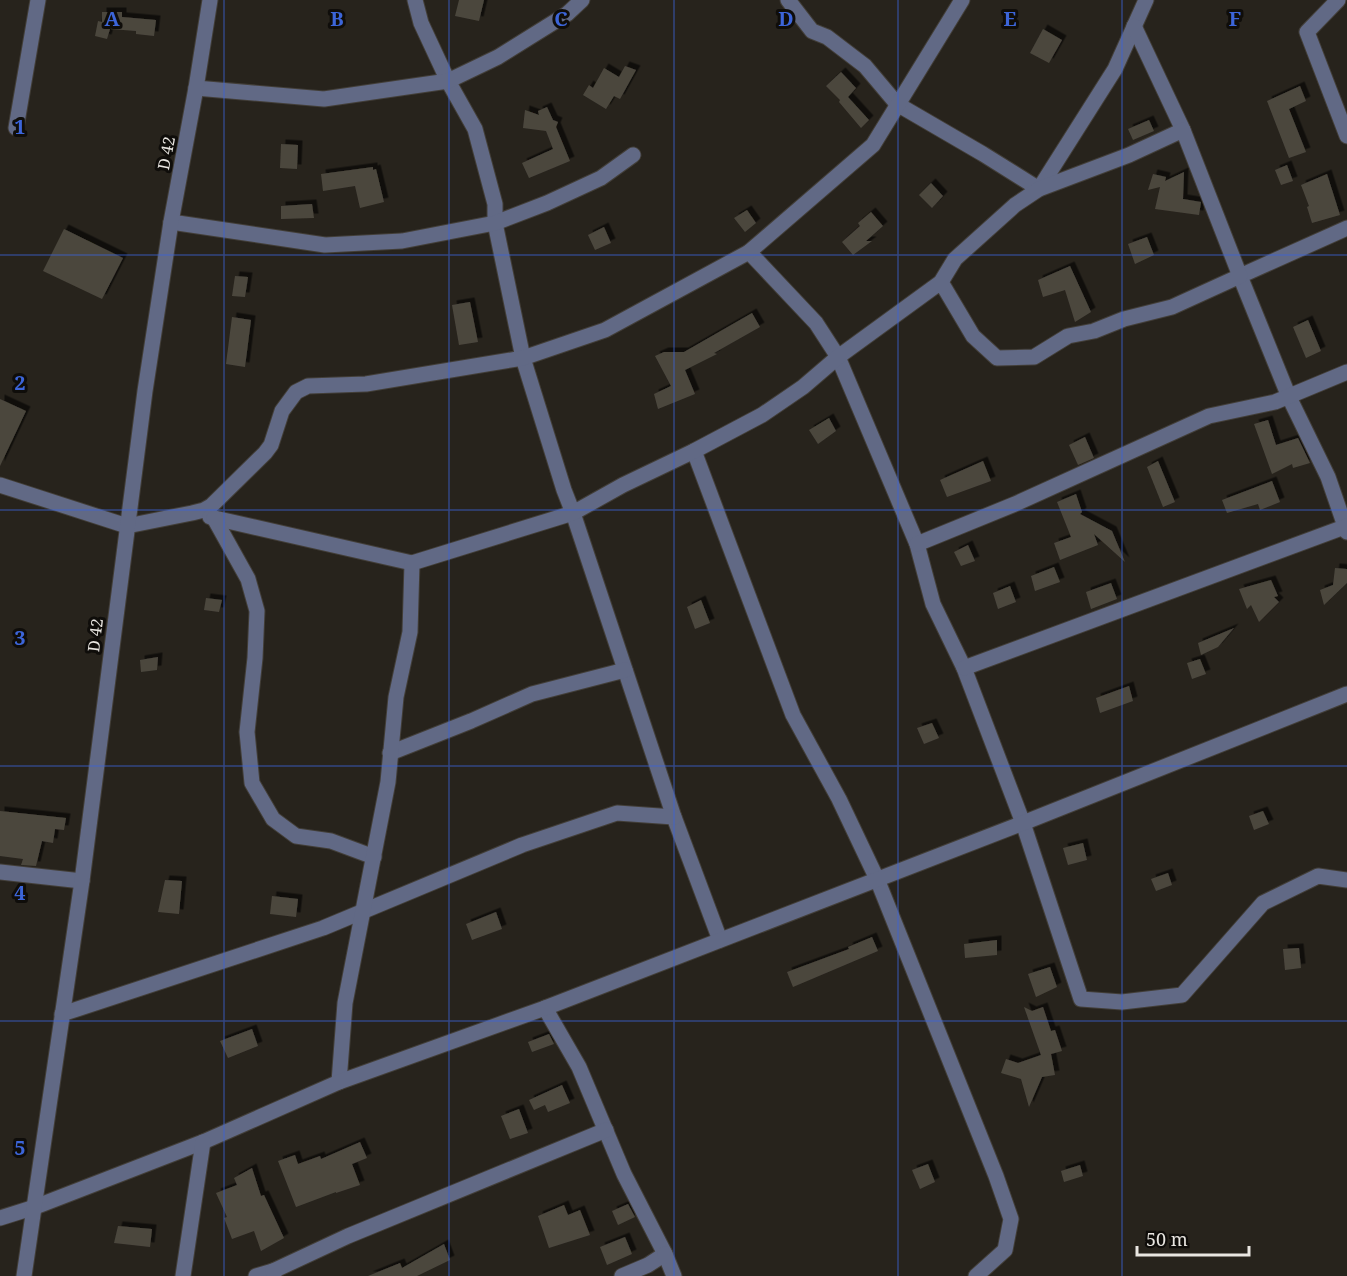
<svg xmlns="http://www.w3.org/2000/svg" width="1347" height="1276" font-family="'Noto Serif',serif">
	<defs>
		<filter id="shadow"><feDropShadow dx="4.5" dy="-4.5" stdDeviation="0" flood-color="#0009"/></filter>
	</defs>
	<rect width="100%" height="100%" fill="#27231c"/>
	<g fill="#4b473e" filter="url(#shadow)">
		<path d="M 459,0 L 484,0 L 479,21 L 455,16 Z"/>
		<path d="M 102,12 L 122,12 L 122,17 L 156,20 L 154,36 L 136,34 L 136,31 L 110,29 L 107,39 L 95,36 L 98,21 L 102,22 Z"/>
		<path d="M 1043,29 L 1062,40 L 1049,63 L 1030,53 Z"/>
		<path d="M 625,66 L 636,70 L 620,99 L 614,96 L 606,109 L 583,95 L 589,85 L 593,88 L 604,68 L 619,77 Z"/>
		<path d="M 841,72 L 856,88 L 848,97 L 869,120 L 861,128 L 839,102 L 840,100 L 826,86 Z"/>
		<path d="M 1300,86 L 1306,101 L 1289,109 L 1306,152 L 1289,158 L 1267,101 Z"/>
		<path d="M 547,107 L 553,120 L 558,122 L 556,127 L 570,161 L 529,178 L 522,163 L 553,149 L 546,131 L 523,128 L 525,110 L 539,115 L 538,111 Z"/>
		<path d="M 1149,120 L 1154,131 L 1133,140 L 1128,129 Z"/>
		<path d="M 281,144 L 298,145 L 297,169 L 280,168 Z"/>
		<path d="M 1287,165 L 1293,181 L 1281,185 L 1275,170 Z"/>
		<path d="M 373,167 L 373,170 L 376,169 L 384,202 L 360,208 L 355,186 L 323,191 L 321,174 Z"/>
		<path d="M 1184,172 L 1183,199 L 1201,202 L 1199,215 L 1155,209 L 1160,187 L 1148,190 L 1153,174 L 1166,177 L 1165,181 Z"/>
		<path d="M 1327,174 L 1340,215 L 1312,223 L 1307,207 L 1309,206 L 1301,185 Z"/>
		<path d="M 931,183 L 943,196 L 932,208 L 919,195 Z"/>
		<path d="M 312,204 L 314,218 L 281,219 L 281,206 Z"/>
		<path d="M 747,210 L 756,223 L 745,232 L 734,218 Z"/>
		<path d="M 871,212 L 883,226 L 866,241 L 872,241 L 853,255 L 842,242 L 860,226 L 858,223 Z"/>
		<path d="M 604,227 L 611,243 L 595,250 L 588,235 Z"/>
		<path d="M 64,229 L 123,258 L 102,299 L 43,271 Z"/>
		<path d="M 1147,237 L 1154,255 L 1135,264 L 1128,244 Z"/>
		<path d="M 1070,266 L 1091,312 L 1075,322 L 1065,290 L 1043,297 L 1038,280 Z"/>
		<path d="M 235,276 L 248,277 L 245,297 L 232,296 Z"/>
		<path d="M 470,302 L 478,342 L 459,345 L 452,305 Z"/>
		<path d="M 752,313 L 760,327 L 714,353 L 717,354 L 685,370 L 695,394 L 658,409 L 654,394 L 671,386 L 655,356 L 664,352 L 684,352 Z"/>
		<path d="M 232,317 L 251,320 L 245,367 L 226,364 Z"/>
		<path d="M 1308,320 L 1321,351 L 1306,358 L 1293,327 Z"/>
		<path d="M 0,399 L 26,411 L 0,466 Z"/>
		<path d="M 829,418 L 836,431 L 818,444 L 809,430 Z"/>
		<path d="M 1268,420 L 1276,445 L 1298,438 L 1310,463 L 1293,468 L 1292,464 L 1272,474 L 1254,424 Z"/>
		<path d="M 1085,437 L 1094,458 L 1078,465 L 1069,445 Z"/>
		<path d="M 983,461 L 991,481 L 947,497 L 940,480 Z"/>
		<path d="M 1158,461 L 1175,502 L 1163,507 L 1147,467 Z"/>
		<path d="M 1272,481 L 1280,502 L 1260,510 L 1258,504 L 1227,513 L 1222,500 Z"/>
		<path d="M 1076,494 L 1082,512 L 1080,514 L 1112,531 L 1125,562 L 1094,534 L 1098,545 L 1060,560 L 1054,543 L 1071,537 L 1057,502 Z"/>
		<path d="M 968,545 L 975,561 L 961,566 L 954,552 Z"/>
		<path d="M 1054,567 L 1060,582 L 1035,591 L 1031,576 Z"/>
		<path d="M 1335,568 L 1347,569 L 1347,583 L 1324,605 L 1320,590 L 1333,585 Z"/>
		<path d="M 1271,580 L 1278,596 L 1274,597 L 1279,602 L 1259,622 L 1251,605 L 1247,609 L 1239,589 Z"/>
		<path d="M 1111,583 L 1117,599 L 1091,609 L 1086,592 Z"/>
		<path d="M 1010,586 L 1016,602 L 998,609 L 993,593 Z"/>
		<path d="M 206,598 L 222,600 L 219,612 L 204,610 Z"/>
		<path d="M 701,600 L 710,623 L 695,629 L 687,607 Z"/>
		<path d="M 1234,628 L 1218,647 L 1201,655 L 1198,643 Z"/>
		<path d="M 158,657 L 157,670 L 141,672 L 140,660 Z"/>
		<path d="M 1200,659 L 1206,674 L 1192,679 L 1187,663 Z"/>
		<path d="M 1129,686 L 1133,701 L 1100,713 L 1096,698 Z"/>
		<path d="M 932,723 L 939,738 L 924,744 L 917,728 Z"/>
		<path d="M 0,811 L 66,818 L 64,830 L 55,829 L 53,843 L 42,841 L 36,866 L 21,865 L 23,859 L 0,856 Z"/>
		<path d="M 1263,811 L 1269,824 L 1254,830 L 1249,816 Z"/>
		<path d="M 1083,843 L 1087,860 L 1068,865 L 1063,848 Z"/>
		<path d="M 1168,873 L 1172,885 L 1156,891 L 1151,879 Z"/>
		<path d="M 165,880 L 182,881 L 179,914 L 158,912 Z"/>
		<path d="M 272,896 L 298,899 L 296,917 L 270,914 Z"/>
		<path d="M 496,912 L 502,929 L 472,940 L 466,924 Z"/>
		<path d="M 872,937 L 878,951 L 793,987 L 787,972 L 849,949 L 848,947 Z"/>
		<path d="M 997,940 L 997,955 L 965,958 L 964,944 Z"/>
		<path d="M 1299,948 L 1301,968 L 1285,970 L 1283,949 Z"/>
		<path d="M 1050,967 L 1057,987 L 1036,997 L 1028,974 Z"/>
		<path d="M 1024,1007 L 1032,1011 L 1043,1007 L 1051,1031 L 1055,1030 L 1062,1051 L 1051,1054 L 1055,1075 L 1042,1077 L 1029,1107 L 1021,1079 L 1001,1073 L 1006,1059 L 1018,1063 L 1041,1055 Z"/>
		<path d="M 252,1029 L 258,1046 L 228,1058 L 220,1041 Z"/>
		<path d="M 549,1034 L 554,1044 L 532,1052 L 528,1042 Z"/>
		<path d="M 562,1085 L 570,1103 L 548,1112 L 545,1105 L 534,1110 L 529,1100 Z"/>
		<path d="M 519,1109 L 528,1133 L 510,1139 L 501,1116 Z"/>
		<path d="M 360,1142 L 367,1158 L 352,1164 L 360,1185 L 336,1193 L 336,1192 L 296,1207 L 278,1161 L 295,1155 L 298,1164 L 320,1156 L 321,1159 Z"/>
		<path d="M 928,1164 L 935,1182 L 920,1189 L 912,1170 Z"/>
		<path d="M 1080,1165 L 1083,1176 L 1064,1182 L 1061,1171 Z"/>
		<path d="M 252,1168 L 261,1196 L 264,1195 L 284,1238 L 261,1251 L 254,1231 L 232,1239 L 224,1218 L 227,1217 L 216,1193 L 237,1185 L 234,1178 Z"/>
		<path d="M 628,1204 L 635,1217 L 618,1225 L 612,1211 Z"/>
		<path d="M 564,1205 L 568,1215 L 580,1210 L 590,1235 L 549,1248 L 538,1216 Z"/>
		<path d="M 118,1226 L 152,1229 L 150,1247 L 114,1243 Z"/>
		<path d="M 625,1237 L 632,1254 L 607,1265 L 600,1247 Z"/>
		<path d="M 444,1244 L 450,1260 L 417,1276 L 368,1276 L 400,1263 L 402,1268 Z"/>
	</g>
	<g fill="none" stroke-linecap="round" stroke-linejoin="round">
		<g stroke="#423e38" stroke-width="17">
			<g id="minor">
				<path d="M 415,0 L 421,23 L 448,81 L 475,129 L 495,204 L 495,223 L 523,358 L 564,490 L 573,513 L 674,817 L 720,940"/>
				<path d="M 788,0 L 812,31 L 827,37 L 865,66 L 897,104 L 983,154 L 1039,189 L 1115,69 L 1146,0"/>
				<path d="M 1338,0 L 1307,32 L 1347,136"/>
				<path d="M 1134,26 L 1183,130"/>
				<path d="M 196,88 L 324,99 L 448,81 L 498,57 L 567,14 L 582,0"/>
				<path d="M 16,128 L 38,0"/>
				<path d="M 171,222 L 325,245 L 402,241 L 495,223 L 547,203 L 601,178 L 633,155"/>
				<path d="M 1347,228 L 1240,276 L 1289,397 L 1328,477 L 1347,532"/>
				<path d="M 749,252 L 816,323 L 838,357 L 917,544 L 933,604 L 964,668 L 1023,823 L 1081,999 L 1122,1002 L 1182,995 L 1263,903 L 1318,876 L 1347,880"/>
				<path d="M 694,451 L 793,715 L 839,799 L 877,879 L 996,1176 L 1011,1219 L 1005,1250 L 976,1276"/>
				<path d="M 0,485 L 127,526 L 192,513 L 204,510 L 211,506 L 265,453 L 271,445 L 282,411 L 296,392 L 308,386 L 366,384 L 523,358 L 605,330 L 749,252 L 873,145 L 962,0"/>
				<path d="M 210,517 L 412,563"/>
				<path d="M 214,518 L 248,579 L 257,611 L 255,658 L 247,732 L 252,783 L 273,819 L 296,836 L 331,841 L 374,857"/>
				<path d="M 917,544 L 1015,504 L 1209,416 L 1275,402 L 1347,372"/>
				<path d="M 964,668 L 1347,526"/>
				<path d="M 390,753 L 471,721 L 532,694 L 625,670"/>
				<path d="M 0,872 L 82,881"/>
				<path d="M 545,1008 L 579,1067 L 624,1174 L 665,1254 L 648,1265 L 622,1276"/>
				<path d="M 62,1014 L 323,928 L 522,845 L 617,813 L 674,817"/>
				<path d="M 339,1082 L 345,1003 L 388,782 L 396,697 L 410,632 L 412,563 L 573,513 L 623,485 L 694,451 L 762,415 L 803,387 L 838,357 L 941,282 L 955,259 L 1015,205 L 1039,189 L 1129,155 L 1183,130 L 1240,276 L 1172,307 L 1124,319 L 1094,331 L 1068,336 L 1034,357 L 997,358 L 973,336 L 941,282"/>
				<path d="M 0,1218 L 35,1207 L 203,1142 L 339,1082 L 545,1008 L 1023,823 L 1347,694"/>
				<path d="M 665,1254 L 674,1276"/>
				<path d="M 24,1276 L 82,881 L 145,391 L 171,222 L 196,88 L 210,0"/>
				<path d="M 183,1276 L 203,1142"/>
				<path d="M 256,1276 L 273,1271"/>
				<path d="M 274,1276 L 273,1271 L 348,1236 L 606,1130"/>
			</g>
		</g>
		<use href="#minor" stroke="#616985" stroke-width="15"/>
	</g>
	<path fill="none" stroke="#3c65d9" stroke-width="1.5" stroke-opacity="0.55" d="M 224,0 L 224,1276M 449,0 L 449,1276M 674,0 L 674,1276M 898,0 L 898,1276M 1122,0 L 1122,1276M 0,255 L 1347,255M 0,510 L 1347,510M 0,766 L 1347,766M 0,1021 L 1347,1021"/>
	<g text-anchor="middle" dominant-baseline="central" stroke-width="6" stroke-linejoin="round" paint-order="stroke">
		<g font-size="16" fill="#e9e6e1" stroke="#0f0d0a">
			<text transform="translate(166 153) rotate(-79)">D 42</text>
			<text transform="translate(95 635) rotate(-83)">D 42</text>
		</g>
	</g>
	<g font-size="20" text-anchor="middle" font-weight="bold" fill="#3c65d9" stroke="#0f0d0a" stroke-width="6" stroke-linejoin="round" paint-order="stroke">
		<text x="112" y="26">A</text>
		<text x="337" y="26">B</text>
		<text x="561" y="26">C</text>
		<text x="786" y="26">D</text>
		<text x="1010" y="26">E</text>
		<text x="1235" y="26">F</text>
		<text x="20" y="134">1</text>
		<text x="20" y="390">2</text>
		<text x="20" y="645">3</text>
		<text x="20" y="900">4</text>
		<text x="20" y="1155">5</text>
	</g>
	<path d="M1137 1246v9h112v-9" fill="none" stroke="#e9e6e1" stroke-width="3"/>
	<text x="1146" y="1246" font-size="18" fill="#e9e6e1" stroke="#0f0d0a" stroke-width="4.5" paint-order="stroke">50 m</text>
</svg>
